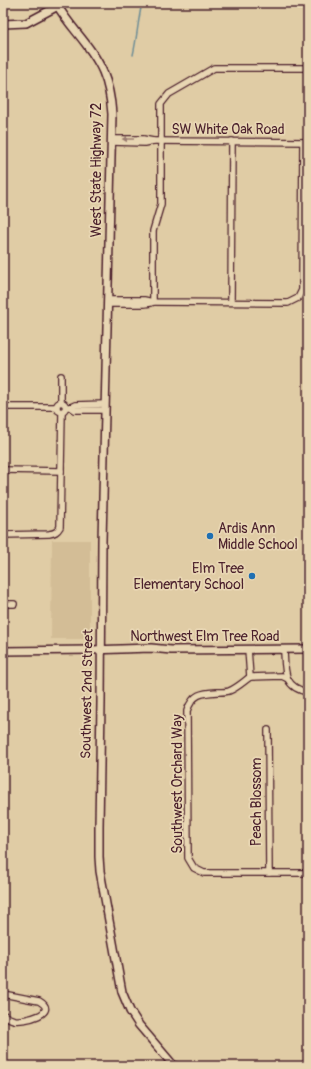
<svg xmlns="http://www.w3.org/2000/svg" width="311" height="1069" font-family="Pangolin,sans-serif">
	<rect width="100%" height="100%" fill="#e0cca5"/>
	<filter id="ink" filterUnits="userSpaceOnUse"><feTurbulence type="fractalNoise" baseFrequency=".025" numOctaves="2"/><feDisplacementMap in="SourceGraphic" scale="8" xChannelSelector="R" yChannelSelector="G"/><feConvolveMatrix kernelMatrix="1 2 1 2 8 2 1 2 1" color-interpolation-filters="sRGB"/></filter>
	<g filter="url(#ink)">
		<path fill="#d3bd96" d="M 52,540 L 90,540 L 90,639 L 51,639 Z"/>
		<g fill="none" stroke-linecap="round" stroke-linejoin="round">
			<path stroke="#6e8d96" stroke-width="1.5" d="M 133,55 C 137,38 138,20 142,3"/>
			<g stroke="#4a1f2b" stroke-width="8">
				<g id="street">
					<path d="M 153,141 L 308,142"/>
					<path d="M 112,142 L 144,143 L 153,141 L 143,139 L 112,139"/>
					<path d="M 108,300 L 144,300 L 153,302 L 288,303 L 298,298 L 302,290 L 303,142"/>
					<path d="M 153,302 L 153,231 L 161,204 L 161,104 L 169,94 L 214,68 L 308,68"/>
					<path d="M 231,302 L 232,141"/>
					<path d="M 108,304 L 144,304 L 151,303"/>
					<path d="M 61,402 L 61,376"/>
					<circle cx="61" cy="407" r="4.5"/>
					<path d="M 3,407 L 57,407"/>
					<path d="M 66,407 L 71,407 L 75,405 L 105,404"/>
					<path d="M 71,407 L 75,410 L 105,410"/>
					<path d="M 3,470 L 61,471"/>
					<path d="M 3,535 L 49,534 C 55,533 57,532 60,527 L 62,412"/>
					<path d="M 3,604 L 14,604"/>
					<path d="M 248,649 L 250,677"/>
					<path d="M 284,650 C 285,670 283,688 308,692"/>
					<path d="M 250,677 C 243,682 237,688 229,691 C 226,692 222,692 219,692 C 202,693 193,693 187,711 L 188,858 L 194,868 L 204,873 L 308,873"/>
					<path d="M 250,677 L 282,676 L 286,678"/>
					<path d="M 268,730 L 269,873"/>
					<path d="M 3,994 L 39,1001 C 60,1013 24,1022 14,1020 C 10,1019 6,1017 3,1014"/>
				</g>
			</g>
			<g stroke="#4a1f2b" stroke-width="10">
				<g id="secondary">
					<path d="M 56,3 C 69,27 92,46 103,72 C 109,86 111,100 112,114 L 102,541 L 101,703 L 99,826 L 99,857 L 100,871 L 122,992 L 130,1011 L 139,1025 L 174,1066"/>
					<path d="M 3,24 L 26,23 L 58,6"/>
					<path d="M 3,651 L 91,650 L 151,648 L 171,650 L 308,649"/>
				</g>
			</g>
			<use href="#street" stroke="#e8d6b3" stroke-width="5.5"/>
			<use href="#secondary" stroke="#e8d6b3" stroke-width="7"/>
		</g>
		<defs><path id="oneway-solid" d="M-6-.8H1V-3.2L6.5 0L1 3.2V.8H-6Z"/></defs>
		<use fill="#997a6f" href="#oneway-solid" transform="translate(128 139) rotate(180)"/>
	</g>
	<g fill="#1f6fb2" stroke="#e8d6b3" stroke-width="1.5">
		<circle cx="210" cy="536" r="4"/>
		<circle cx="252" cy="576" r="4"/>
	</g>
	<g text-anchor="middle" dominant-baseline="central" stroke-width="3.5" stroke-linejoin="round" paint-order="stroke">
		<g font-size="14" fill="#4a1f2b" stroke="#e8d6b3">
			<text x="228" y="129">SW White Oak Road</text>
			<text transform="translate(96 170) rotate(-90)">West State Highway 72</text>
			<text x="205" y="636">Northwest Elm Tree Road</text>
			<text transform="translate(87 694) rotate(-89)">Southwest 2nd Street</text>
			<text transform="translate(177 784) rotate(-90)">Southwest Orchard Way</text>
			<text transform="translate(256 802) rotate(-90)">Peach Blossom</text>
		</g>
		<g font-size="14" fill="#4a1f2b" stroke="#e8d6b3" text-anchor="start">
			<text x="218" y="528">Ardis Ann<tspan x="218" dy="16">Middle School</tspan></text>
			<text x="244" y="568" text-anchor="end">Elm Tree<tspan x="244" dy="16">Elementary School</tspan></text>
		</g>
	</g>
	<rect width="311" height="1069" fill="none" stroke="#e8d6b3" stroke-width="16"/>
	<rect x="8" y="8" width="295" height="1053" fill="none" stroke="#4a1f2b" stroke-width="1.5" filter="url(#ink)"/>
</svg>
